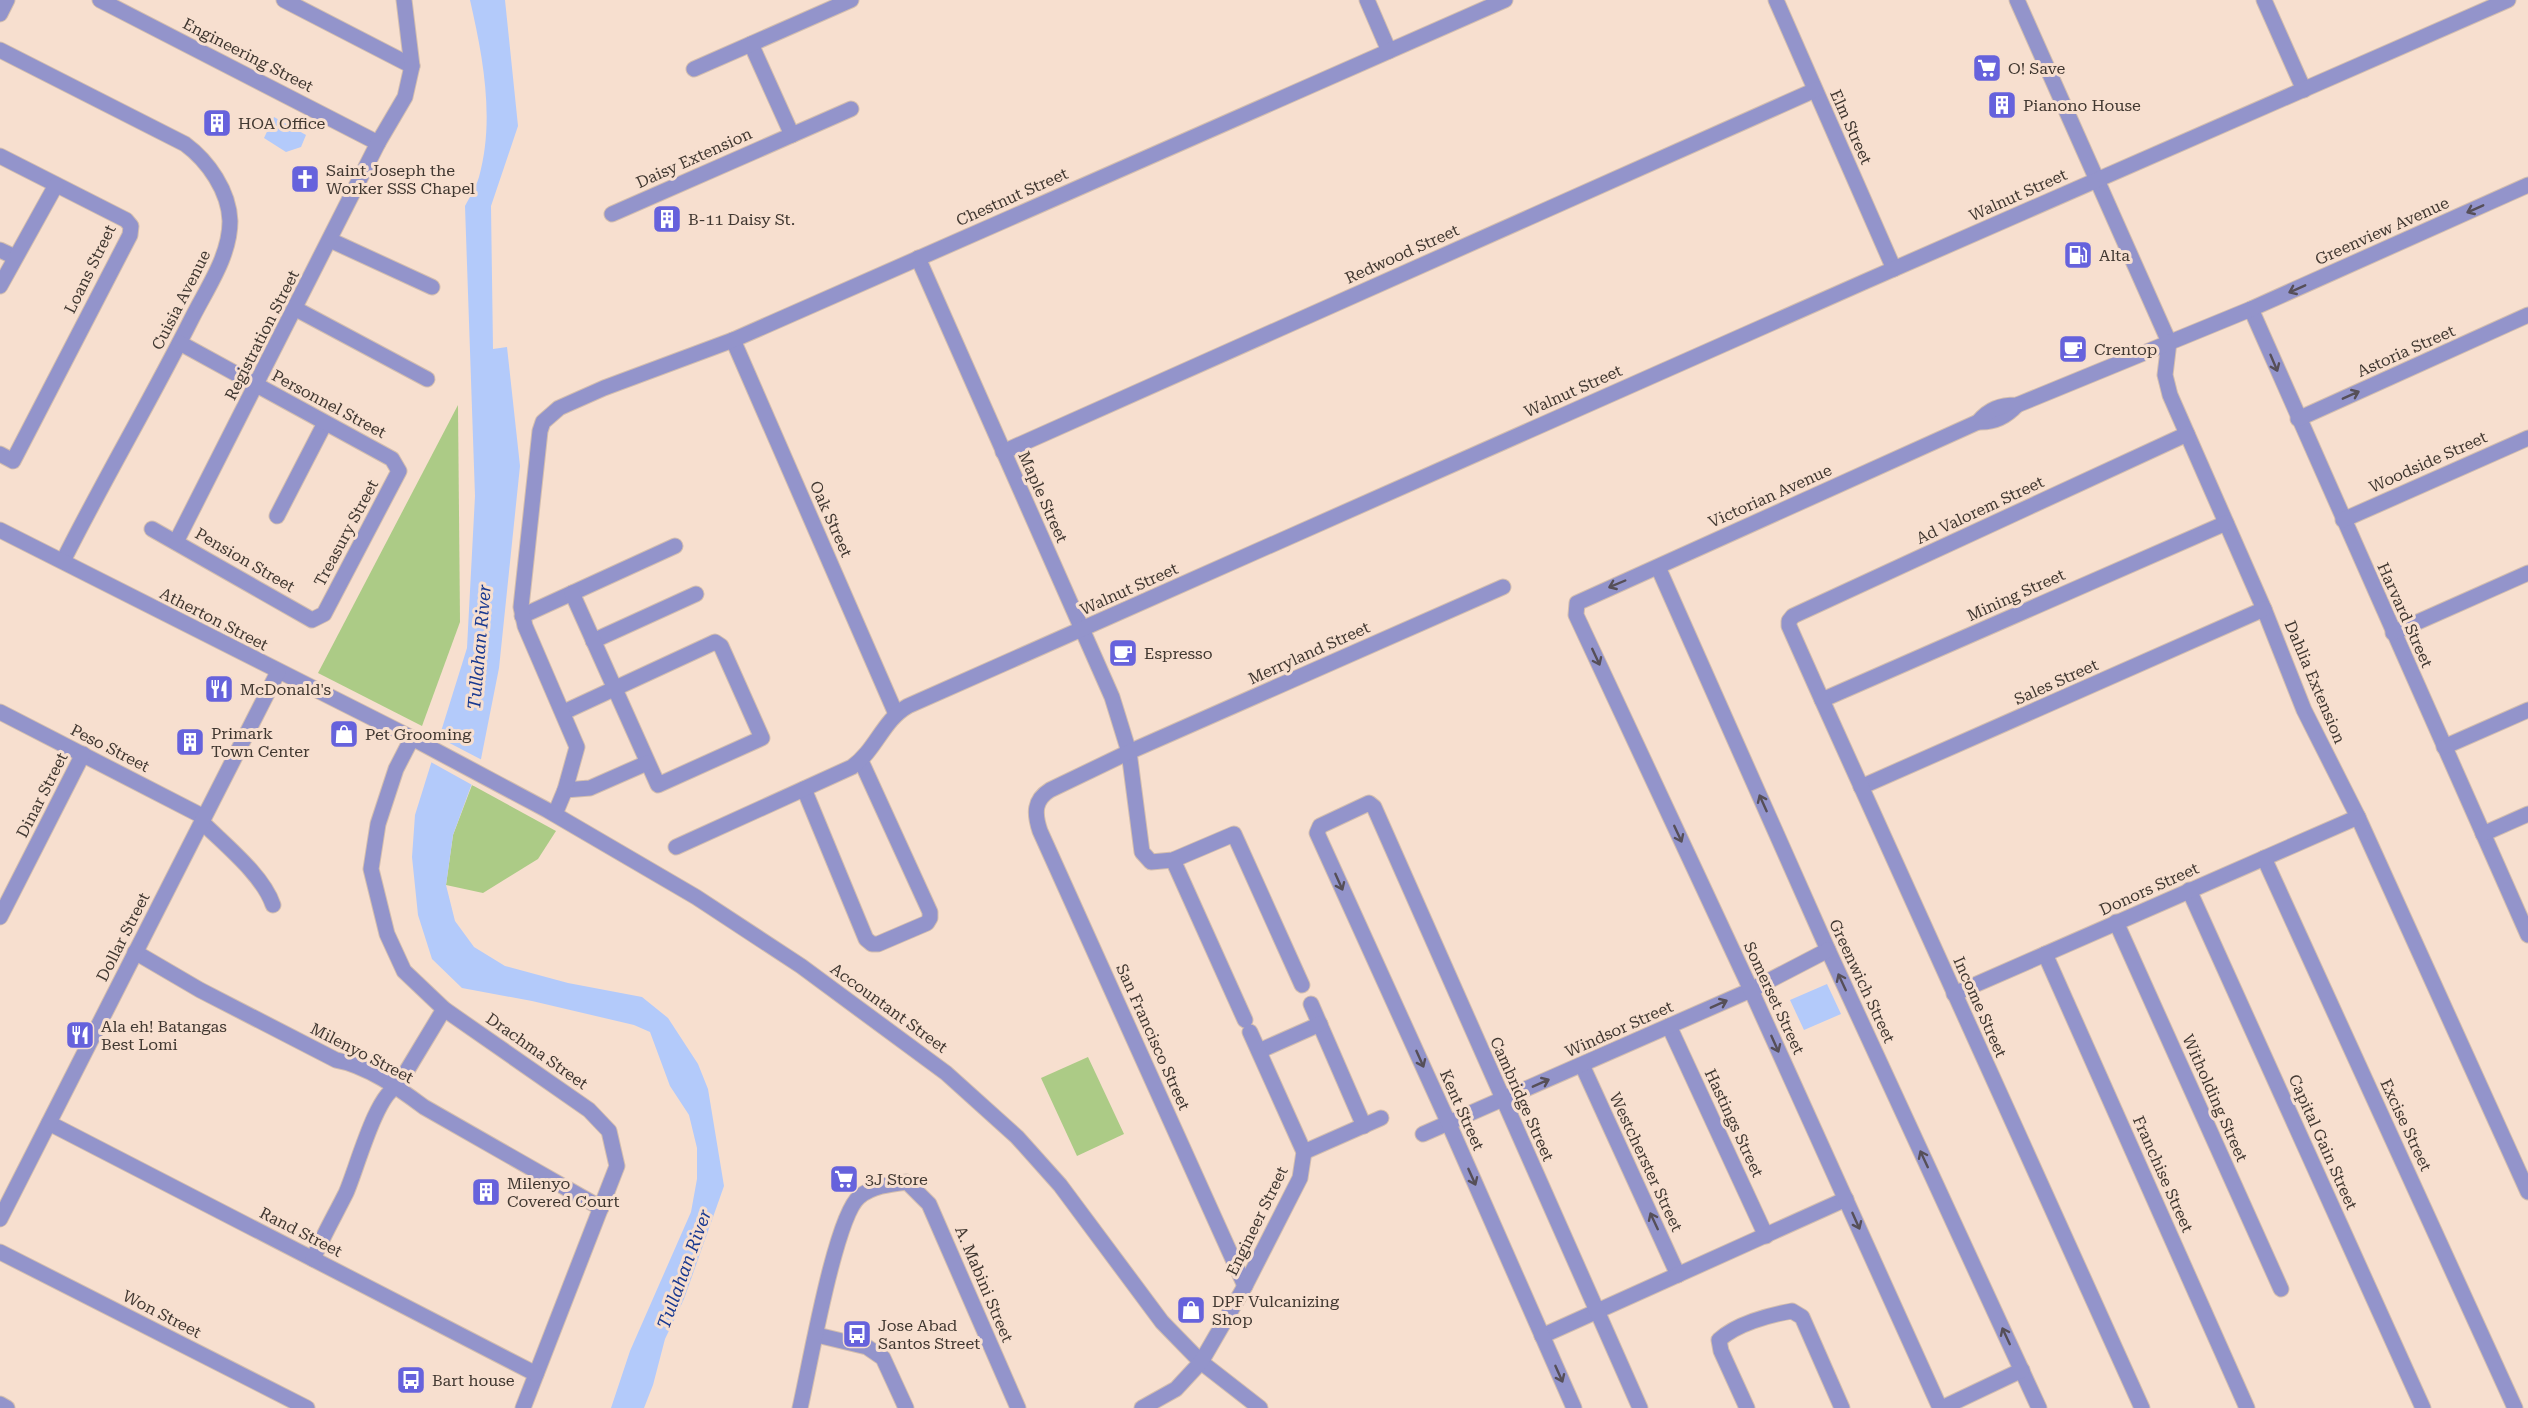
<svg xmlns="http://www.w3.org/2000/svg" width="2528" height="1408" font-family="'Roboto Serif',serif">
	<rect width="100%" height="100%" fill="#f7dfcf"/>
	<g fill="#accb86">
		<path d="M 458,405 L 460,622 L 422,726 L 318,673 Z"/>
		<path d="M 472,785 L 556,831 L 538,859 L 483,893 L 446,885 L 453,835 Z"/>
		<path d="M 1088,1057 L 1124,1134 L 1077,1156 L 1041,1078 Z"/>
	</g>
	<g fill="#b3cafa">
		<path d="M 470,0 L 505,0 L 518,126 L 491,206 L 493,349 L 507,347 L 520,466 L 499,668 L 481,759 L 453,835 L 446,885 L 455,921 L 474,947 L 505,966 L 568,983 L 642,997 L 668,1018 L 698,1064 L 708,1089 L 724,1186 L 684,1299 L 665,1339 L 653,1385 L 644,1408 L 611,1408 L 630,1351 L 691,1212 L 697,1179 L 697,1148 L 689,1115 L 670,1086 L 650,1032 L 634,1025 L 532,1001 L 462,988 L 432,959 L 418,915 L 412,857 L 415,815 L 467,648 L 475,496 L 465,206 C 470,197 476,187 479,177 C 495,119 483,57 470,0 Z"/>
		<path d="M 274,117 L 306,135 L 301,147 L 286,152 L 264,138 Z"/>
		<path d="M 1827,984 L 1841,1014 L 1804,1030 L 1790,1000 Z"/>
	</g>
	<path fill="#f7dfcf" d="M 436,736 L 484,761 L 474,786 L 429,761 Z"/>
	<g fill="none" stroke-linecap="round" stroke-linejoin="round">
		<g stroke="#d3beaf" stroke-width="17">
			<g id="minor">
				<path d="M 100,0 L 378,143"/>
				<path d="M 284,0 L 412,66"/>
				<path d="M 1367,0 L 1389,51"/>
				<path d="M 1776,0 L 1894,269"/>
				<path d="M 2017,0 L 2169,342 L 2165,375 L 2170,395 L 2264,609 L 2304,710 L 2358,817 L 2528,1192"/>
				<path d="M 2264,0 L 2304,90"/>
				<path d="M 0,14 L 7,0"/>
				<path d="M 751,44 L 792,135"/>
				<path d="M 0,50 L 185,144 C 208,161 229,191 230,221 C 230,256 207,288 192,318 C 151,400 104,479 63,561"/>
				<path d="M 694,69 L 851,0"/>
				<path d="M 0,156 L 126,220 L 131,226 L 130,235 L 13,461 L 0,454"/>
				<path d="M 612,214 L 851,109"/>
				<path d="M 330,240 L 432,287"/>
				<path d="M 0,250 L 15,257"/>
				<path d="M 918,258 L 1112,697 L 1129,752 L 1142,852 L 1151,862 L 1173,860 L 1234,834 L 1302,985"/>
				<path d="M 0,286 L 56,185"/>
				<path d="M 296,309 L 427,379"/>
				<path d="M 2251,309 L 2528,935"/>
				<path d="M 733,340 L 896,714"/>
				<path d="M 2298,419 L 2528,315"/>
				<path d="M 1978,422 C 1994,423 2006,417 2017,405"/>
				<path d="M 1003,452 L 1815,90"/>
				<path d="M 277,516 L 325,423"/>
				<path d="M 2343,520 L 2528,438"/>
				<path d="M 152,529 L 312,620 L 324,614 L 399,471 L 392,459 L 180,343"/>
				<path d="M 0,530 L 412,738 L 547,810 L 696,897 L 801,966 L 946,1073 L 1017,1137 L 1060,1185 L 1162,1322 L 1201,1362 L 1260,1408"/>
				<path d="M 176,542 L 378,143 L 405,97 L 412,66 L 404,0"/>
				<path d="M 1658,567 L 1828,950 L 2039,1408"/>
				<path d="M 522,616 L 675,546"/>
				<path d="M 2393,633 L 2528,573"/>
				<path d="M 593,641 L 696,594"/>
				<path d="M 1822,700 L 2226,523"/>
				<path d="M 0,712 L 204,817"/>
				<path d="M 564,712 L 715,642 L 721,646 L 762,738 L 658,785 L 572,593"/>
				<path d="M 412,738 L 396,769 L 378,824 L 371,869 L 387,934 L 404,971 L 444,1009 L 589,1110 L 609,1131 L 617,1166 L 523,1408"/>
				<path d="M 2444,747 L 2528,710"/>
				<path d="M 1861,787 L 2264,609"/>
				<path d="M 804,789 L 866,939 L 872,944 L 878,944 L 927,923 L 930,918 L 930,912 L 861,761"/>
				<path d="M 565,790 L 590,788 L 647,763"/>
				<path d="M 555,814 L 565,790 L 577,747 L 525,626 L 521,607 L 540,431 L 543,422 L 559,408 L 604,388 L 733,340 L 1505,0"/>
				<path d="M 202,822 C 224,844 263,875 273,905"/>
				<path d="M 2483,834 L 2528,814"/>
				<path d="M 676,847 L 852,767 C 876,750 883,720 908,706 L 1864,282 L 2508,0"/>
				<path d="M 2264,858 L 2515,1408"/>
				<path d="M 1173,860 L 1245,1020"/>
				<path d="M 2189,890 L 2423,1408"/>
				<path d="M 0,917 L 83,754"/>
				<path d="M 2116,922 L 2281,1289"/>
				<path d="M 135,952 L 200,990 L 336,1060 C 366,1065 400,1089 424,1107 L 601,1208"/>
				<path d="M 2045,954 L 2247,1408"/>
				<path d="M 1954,994 L 2358,817"/>
				<path d="M 1311,1004 L 1364,1126"/>
				<path d="M 1669,1026 L 1766,1236"/>
				<path d="M 1259,1051 L 1320,1024"/>
				<path d="M 1582,1065 L 1678,1275"/>
				<path d="M 49,1123 L 536,1374"/>
				<path d="M 1423,1134 L 1751,990 L 1828,950"/>
				<path d="M 1304,1152 L 1381,1118"/>
				<path d="M 0,1219 L 278,672"/>
				<path d="M 0,1252 L 307,1408"/>
				<path d="M 313,1259 C 323,1236 335,1215 346,1193 C 356,1171 376,1094 397,1087 L 444,1009"/>
				<path d="M 1245,1286 L 1040,831 C 1034,813 1034,800 1050,790 L 1129,752 L 1503,587"/>
				<path d="M 817,1335 L 867,1347 L 883,1358 L 906,1408"/>
				<path d="M 1542,1336 L 1846,1199"/>
				<path d="M 0,1404 L 7,1408"/>
				<path d="M 800,1408 C 809,1370 835,1217 859,1197 C 872,1186 891,1184 907,1182 L 929,1204 L 1018,1408"/>
				<path d="M 1142,1408 L 1176,1389 L 1201,1362 L 1245,1286 L 1300,1178 L 1304,1152 L 1250,1032"/>
				<path d="M 1574,1408 L 1445,1115 L 1317,833 L 1320,826 L 1369,803 L 1374,807 L 1640,1408"/>
				<path d="M 1747,1408 L 1721,1351 L 1719,1340 C 1736,1324 1769,1315 1792,1311 L 1802,1317 L 1842,1408"/>
				<path d="M 1940,1408 L 1751,990 L 1576,615 L 1577,603 L 1978,422 C 1989,409 2000,405 2017,405 L 2251,309 L 2528,185"/>
				<path d="M 1942,1408 L 2022,1370"/>
				<path d="M 2142,1408 L 1822,700 L 1789,626 L 1789,621 L 1793,616 L 2187,434"/>
			</g>
		</g>
		<use href="#minor" stroke="#9394cb" stroke-width="15"/>
	</g>
	<defs><path id="oneway-shaft" d="M-6 0H5M1.5-3L5.5 0L1.5 3" fill="none" stroke-width="1.6" stroke-linecap="round" stroke-linejoin="round" transform="scale(1.5)"/></defs>
	<g stroke="#564f58">
		<use href="#oneway-shaft" transform="translate(2475 209) rotate(156)"/>
		<use href="#oneway-shaft" transform="translate(2297 289) rotate(156)"/>
		<use href="#oneway-shaft" transform="translate(2274 363) rotate(67)"/>
		<use href="#oneway-shaft" transform="translate(2351 395) rotate(-24)"/>
		<use href="#oneway-shaft" transform="translate(1617 584) rotate(157)"/>
		<use href="#oneway-shaft" transform="translate(1596 657) rotate(65)"/>
		<use href="#oneway-shaft" transform="translate(1763 803) rotate(-114)"/>
		<use href="#oneway-shaft" transform="translate(1678 834) rotate(65)"/>
		<use href="#oneway-shaft" transform="translate(1339 882) rotate(66)"/>
		<use href="#oneway-shaft" transform="translate(1842 982) rotate(-115)"/>
		<use href="#oneway-shaft" transform="translate(1719 1004) rotate(-24)"/>
		<use href="#oneway-shaft" transform="translate(1775 1044) rotate(66)"/>
		<use href="#oneway-shaft" transform="translate(1420 1059) rotate(66)"/>
		<use href="#oneway-shaft" transform="translate(1541 1083) rotate(-24)"/>
		<use href="#oneway-shaft" transform="translate(1924 1159) rotate(-115)"/>
		<use href="#oneway-shaft" transform="translate(1472 1177) rotate(66)"/>
		<use href="#oneway-shaft" transform="translate(1654 1221) rotate(-115)"/>
		<use href="#oneway-shaft" transform="translate(1856 1221) rotate(66)"/>
		<use href="#oneway-shaft" transform="translate(2006 1336) rotate(-115)"/>
		<use href="#oneway-shaft" transform="translate(1559 1374) rotate(66)"/>
	</g>
	<defs>
		<g id="supermarket-square" transform="scale(1.5)"><rect x="-9" y="-9" width="18" height="18" rx="4" fill="#6662dc" stroke="#f7dfcf"/><path d="M-6-5.5h2.5l.6 2H6L4.5 2H-2.5L-4.4-4H-6ZM-1.5 3.2a1.3 1.3 0 1 0 .1 0ZM3 3.2a1.3 1.3 0 1 0 .1 0Z" fill="#fff"/></g>
		<g id="building-square" transform="scale(1.5)"><rect x="-9" y="-9" width="18" height="18" rx="4" fill="#6662dc" stroke="#f7dfcf"/><path d="M-4-6H4V6H1V3H-1V6H-4ZM-2.5-4.3h1.7v1.8h-1.7ZM.8-4.3h1.7v1.8H.8ZM-2.5-1h1.7V.8h-1.7ZM.8-1h1.7V.8H.8Z" fill="#fff"/></g>
		<g id="church-square" transform="scale(1.5)"><rect x="-9" y="-9" width="18" height="18" rx="4" fill="#6662dc" stroke="#f7dfcf"/><path d="M-1.2-6h2.4v3.5h3.3v2.4h-3.3V6h-2.4V-.1h-3.3v-2.4h3.3Z" fill="#fff"/></g>
		<g id="fuel-square" transform="scale(1.5)"><rect x="-9" y="-9" width="18" height="18" rx="4" fill="#6662dc" stroke="#f7dfcf"/><path d="M-5.5-6h7V0h2V4h1.3V-2.5L3-4.5l.8-.8L6-3V5H2.5V1h-1V6h-7ZM-4.2-4.7v3.2H.2V-4.7Z" fill="#fff"/></g>
		<g id="cafe-square" transform="scale(1.5)"><rect x="-9" y="-9" width="18" height="18" rx="4" fill="#6662dc" stroke="#f7dfcf"/><path d="M-5.5-4.5H6V0H3Q3 3.5 0 3.5H-2.5Q-5.5 3.5-5.5 0ZM3-3.2v2h1.7v-2ZM-6 4.5H4V6H-6Z" fill="#fff"/></g>
		<g id="restaurant-square" transform="scale(1.5)"><rect x="-9" y="-9" width="18" height="18" rx="4" fill="#6662dc" stroke="#f7dfcf"/><path d="M-5-6h1v4h1v-4h1v4h1v-4h1v5L-1.5 .5V6h-2V.5L-5-1ZM5-6V6H3V1.5H1.5Q1.5-4 5-6Z" fill="#fff"/></g>
		<g id="shop-square" transform="scale(1.5)"><rect x="-9" y="-9" width="18" height="18" rx="4" fill="#6662dc" stroke="#f7dfcf"/><path d="M-5-2.5h2.3a2.7 3.5 0 0 1 5.4 0H5L5.5 6h-11ZM-1.5-2.5h3a1.5 2.3 0 0 0-3 0Z" fill="#fff"/></g>
		<g id="bus-square" transform="scale(1.5)"><rect x="-9" y="-9" width="18" height="18" rx="4" fill="#6662dc" stroke="#f7dfcf"/><path d="M-5-6H5V4H4V6H2V4H-2V6H-4V4H-5ZM-3.5-4V0h7V-4ZM-3.5 1.2v1.5H-2V1.2ZM2 1.2v1.5H3.5V1.2Z" fill="#fff"/></g>
	</defs>
	<g fill-rule="evenodd">
		<use href="#supermarket-square" x="1987" y="68"/>
		<use href="#building-square" x="2002" y="105"/>
		<use href="#building-square" x="217" y="123"/>
		<use href="#church-square" x="305" y="179"/>
		<use href="#building-square" x="667" y="219"/>
		<use href="#fuel-square" x="2078" y="255"/>
		<use href="#cafe-square" x="2073" y="349"/>
		<use href="#cafe-square" x="1123" y="653"/>
		<use href="#restaurant-square" x="219" y="689"/>
		<use href="#shop-square" x="344" y="734"/>
		<use href="#building-square" x="190" y="742"/>
		<use href="#restaurant-square" x="80" y="1035"/>
		<use href="#supermarket-square" x="844" y="1179"/>
		<use href="#building-square" x="486" y="1192"/>
		<use href="#shop-square" x="1191" y="1310"/>
		<use href="#bus-square" x="857" y="1334"/>
		<use href="#bus-square" x="411" y="1380"/>
	</g>
	<g text-anchor="middle" dominant-baseline="central" stroke-width="6" stroke-linejoin="round" paint-order="stroke">
		<g font-size="16" fill="#413831" stroke="#f7dfcf">
			<text transform="translate(248 55) rotate(27)">Engineering Street</text>
			<text transform="translate(1851 127) rotate(66)">Elm Street</text>
			<text transform="translate(694 158) rotate(-24)">Daisy Extension</text>
			<text transform="translate(2018 195) rotate(-24)">Walnut Street</text>
			<text transform="translate(1012 197) rotate(-24)">Chestnut Street</text>
			<text transform="translate(2382 231) rotate(-24)">Greenview Avenue</text>
			<text transform="translate(1402 254) rotate(-24)">Redwood Street</text>
			<text transform="translate(90 269) rotate(-64)">Loans Street</text>
			<text transform="translate(181 300) rotate(-63)">Cuisia Avenue</text>
			<text transform="translate(262 335) rotate(-63)">Registration Street</text>
			<text transform="translate(2406 351) rotate(-24)">Astoria Street</text>
			<text transform="translate(1573 391) rotate(-24)">Walnut Street</text>
			<text transform="translate(329 404) rotate(28)">Personnel Street</text>
			<text transform="translate(2428 462) rotate(-24)">Woodside Street</text>
			<text transform="translate(1770 496) rotate(-24)">Victorian Avenue</text>
			<text transform="translate(1043 497) rotate(66)">Maple Street</text>
			<text transform="translate(1980 510) rotate(-25)">Ad Valorem Street</text>
			<text transform="translate(831 519) rotate(66)">Oak Street</text>
			<text transform="translate(346 533) rotate(-62)">Treasury Street</text>
			<text transform="translate(245 560) rotate(30)">Pension Street</text>
			<text transform="translate(1129 589) rotate(-24)">Walnut Street</text>
			<text transform="translate(2016 595) rotate(-24)">Mining Street</text>
			<text transform="translate(2405 615) rotate(66)">Harvard Street</text>
			<text transform="translate(214 619) rotate(27)">Atherton Street</text>
			<text transform="translate(1309 653) rotate(-24)">Merryland Street</text>
			<text transform="translate(2056 682) rotate(-24)">Sales Street</text>
			<text transform="translate(2315 682) rotate(67)">Dahlia Extension</text>
			<text transform="translate(110 748) rotate(27)">Peso Street</text>
			<text transform="translate(42 795) rotate(-63)">Dinar Street</text>
			<text transform="translate(2149 889) rotate(-24)">Donors Street</text>
			<text transform="translate(123 937) rotate(-63)">Dollar Street</text>
			<text transform="translate(1862 981) rotate(65)">Greenwich Street</text>
			<text transform="translate(1774 998) rotate(65)">Somerset Street</text>
			<text transform="translate(1980 1007) rotate(66)">Income Street</text>
			<text transform="translate(889 1008) rotate(36)">Accountant Street</text>
			<text transform="translate(1619 1029) rotate(-24)">Windsor Street</text>
			<text transform="translate(1153 1037) rotate(66)">San Francisco Street</text>
			<text transform="translate(537 1051) rotate(35)">Drachma Street</text>
			<text transform="translate(362 1053) rotate(27)">Milenyo Street</text>
			<text transform="translate(2215 1098) rotate(66)">Witholding Street</text>
			<text transform="translate(1522 1099) rotate(66)">Cambridge Street</text>
			<text transform="translate(1462 1110) rotate(66)">Kent Street</text>
			<text transform="translate(1734 1123) rotate(65)">Hastings Street</text>
			<text transform="translate(2406 1125) rotate(65)">Excise Street</text>
			<text transform="translate(2323 1142) rotate(66)">Capital Gain Street</text>
			<text transform="translate(1646 1162) rotate(65)">Westcherster Street</text>
			<text transform="translate(2163 1174) rotate(66)">Franchise Street</text>
			<text transform="translate(1257 1221) rotate(-64)">Engineer Street</text>
			<text transform="translate(301 1232) rotate(27)">Rand Street</text>
			<text transform="translate(984 1284) rotate(67)">A. Mabini Street</text>
			<text transform="translate(162 1314) rotate(27)">Won Street</text>
		</g>
		<g font-size="16" fill="#413831" stroke="#f7dfcf" text-anchor="start">
			<text x="2008" y="68">O! Save</text>
			<text x="2023" y="105">Pianono House</text>
			<text x="238" y="123">HOA Office</text>
			<text x="326" y="170">Saint Joseph the<tspan x="326" dy="18">Worker SSS Chapel</tspan></text>
			<text x="688" y="219">B-11 Daisy St.</text>
			<text x="2099" y="255">Alta</text>
			<text x="2094" y="349">Crentop</text>
			<text x="1144" y="653">Espresso</text>
			<text x="240" y="689">McDonald's</text>
			<text x="211" y="733">Primark<tspan x="211" dy="18">Town Center</tspan></text>
			<text x="365" y="734">Pet Grooming</text>
			<text x="101" y="1026">Ala eh! Batangas<tspan x="101" dy="18">Best Lomi</tspan></text>
			<text x="865" y="1179">3J Store</text>
			<text x="507" y="1183">Milenyo<tspan x="507" dy="18">Covered Court</tspan></text>
			<text x="1212" y="1301">DPF Vulcanizing<tspan x="1212" dy="18">Shop</tspan></text>
			<text x="878" y="1325">Jose Abad<tspan x="878" dy="18">Santos Street</tspan></text>
			<text x="432" y="1380">Bart house</text>
		</g>
		<g font-size="18" font-style="italic" fill="#193990" stroke="#f7dfcf">
			<text transform="translate(479 647) rotate(-85)">Tullahan River</text>
			<text transform="translate(684 1269) rotate(-70)">Tullahan River</text>
		</g>
	</g>
</svg>
